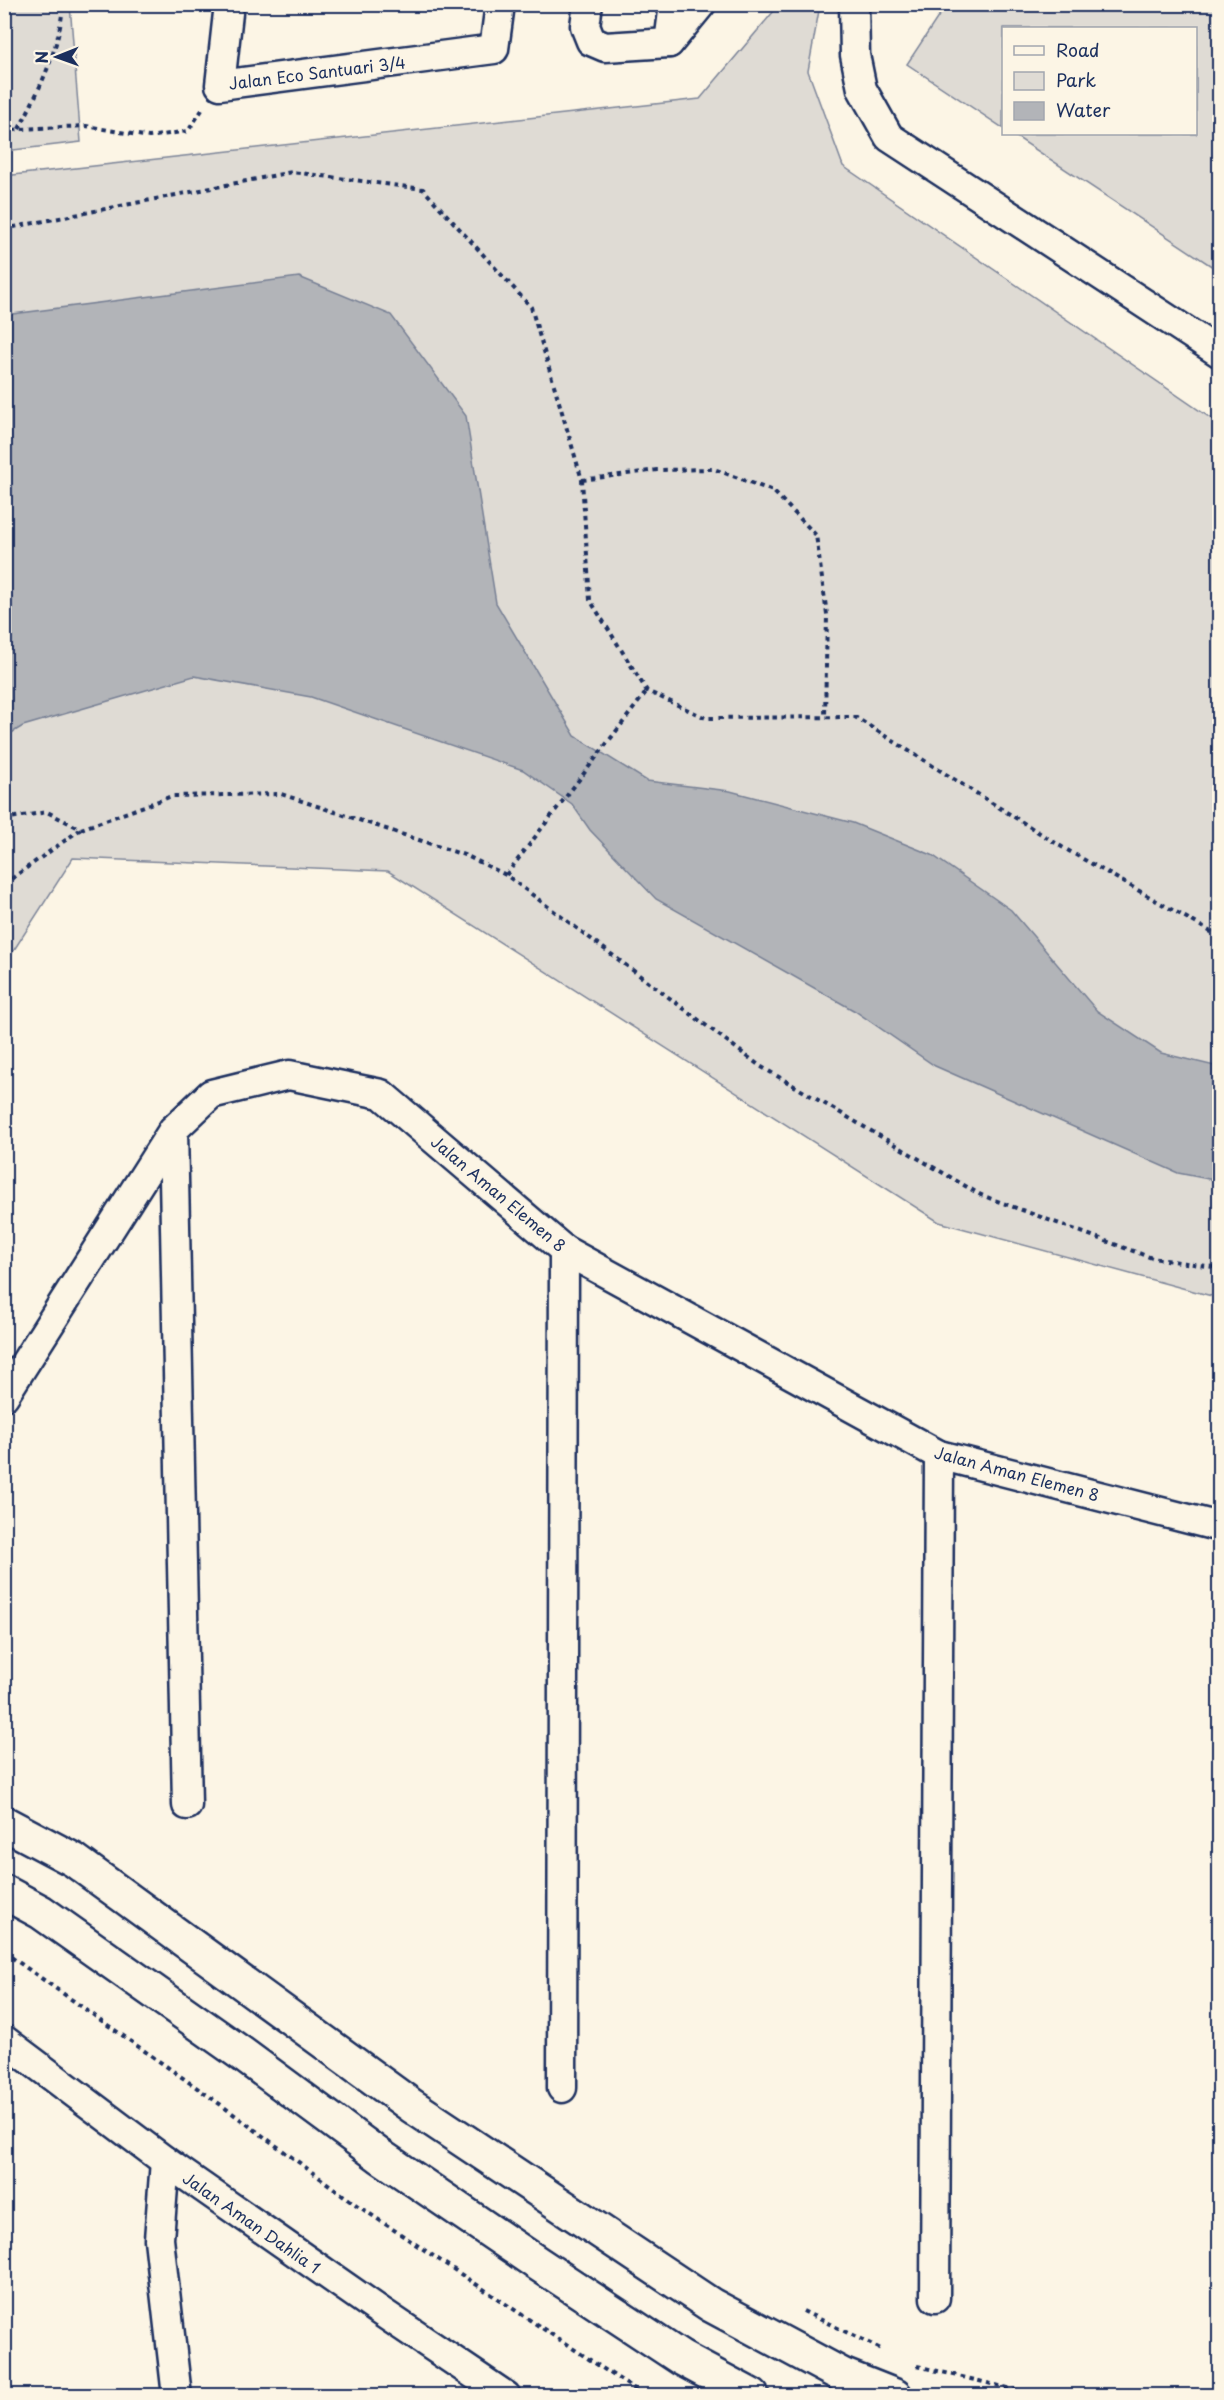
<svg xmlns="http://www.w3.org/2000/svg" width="1224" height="2400" font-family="'Playpen Sans',sans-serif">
	<rect width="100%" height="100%" fill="#fcf5e5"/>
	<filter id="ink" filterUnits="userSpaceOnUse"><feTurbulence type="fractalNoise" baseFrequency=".0167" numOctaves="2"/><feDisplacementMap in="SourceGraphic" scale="12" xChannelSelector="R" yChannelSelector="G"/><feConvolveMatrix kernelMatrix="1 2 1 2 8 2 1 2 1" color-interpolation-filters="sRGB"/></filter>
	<g filter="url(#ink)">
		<g fill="#dfdbd4" stroke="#7d8599" stroke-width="1.5">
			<path d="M 4,5 L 70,5 L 81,142 L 5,151 Z"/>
			<path d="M 779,5 L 820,5 L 808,71 L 843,166 L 1219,424 L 1219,1298 L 939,1222 L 388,871 L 73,858 L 5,964 L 4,176 L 700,99 Z"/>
			<path d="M 946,5 L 1219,5 L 1219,271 L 1012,134 L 1196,134 L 1196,28 L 1004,28 L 1003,128 L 907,64 Z"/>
		</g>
		<path fill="#b2b4b8" stroke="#767f94" stroke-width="1.5" d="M 299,277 L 391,315 L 466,416 L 496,603 L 575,736 L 647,781 L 730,791 L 853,823 L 932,855 L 1011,910 L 1097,1011 L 1161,1053 L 1219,1067 L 1219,1181 L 1178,1173 L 935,1066 L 855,1011 L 656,899 L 590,830 L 572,804 L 523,770 L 311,697 L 194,676 L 23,726 L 5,737 L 5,315 Z"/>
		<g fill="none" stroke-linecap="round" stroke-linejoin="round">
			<g stroke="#1b2f5e" stroke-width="33">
				<g id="minor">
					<path d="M 229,4 L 220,85 L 494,49 L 500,4"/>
					<path d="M 588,4 L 585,26 L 591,41 L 605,47 L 669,43"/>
					<path d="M 674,4 L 669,43 L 701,4"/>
					<path d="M 854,4 L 855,55 L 862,89 L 889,137 L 1220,353"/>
					<path d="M 173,1130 L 187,1805"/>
					<path d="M 4,1396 L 173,1130 L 211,1094 L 289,1075 L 381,1094 L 564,1250 L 939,1455 L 1220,1527"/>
					<path d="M 4,2040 L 165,2161 L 380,2311 L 506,2396"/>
					<path d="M 562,2088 L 564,1250"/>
					<path d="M 165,2161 L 159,2239 L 177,2396"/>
					<path d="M 935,2298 L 939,1455"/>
				</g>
			</g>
			<g stroke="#1b2f5e" stroke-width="38">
				<g id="tertiary">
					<path d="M 4,1823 L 74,1860 L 412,2106 L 711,2305 L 842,2375 L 895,2396"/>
					<path d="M 4,1892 L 41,1912 L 242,2054 L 380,2156 L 537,2263 L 681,2358 L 752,2396"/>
				</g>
			</g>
			<g stroke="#1b2f5e" stroke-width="4" stroke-dasharray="4.5 4.5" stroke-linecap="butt">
				<path d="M 19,129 C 39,90 60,49 63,4"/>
				<path d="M 4,132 L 19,129 L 86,126 L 149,137 L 188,131 L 202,110"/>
				<path d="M 4,229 L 292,172 L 423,189 L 531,307 L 582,480 L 590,600 L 647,691 L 706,718 L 855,717 L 1062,847 L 1220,937"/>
				<path d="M 582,480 L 657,470 L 714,469 L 773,491 L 816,535 L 827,615 L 825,717"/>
				<path d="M 4,819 L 47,812 L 81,829 L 172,796 L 281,794 L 467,856 L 506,875 L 760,1066 L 981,1195 L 1152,1258 L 1220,1268"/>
				<path d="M 506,875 L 647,691"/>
				<path d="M 4,884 L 81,829"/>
				<path d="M 4,1952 L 217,2102 L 358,2206 L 631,2387 L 647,2396"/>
				<path d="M 803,2311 L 883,2350"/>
				<path d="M 917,2366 L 1041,2396"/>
			</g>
			<use href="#minor" stroke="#fcf5e5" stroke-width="28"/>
			<use href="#tertiary" stroke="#fcf5e5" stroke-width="33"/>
		</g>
	</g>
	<g text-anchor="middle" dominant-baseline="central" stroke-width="5" stroke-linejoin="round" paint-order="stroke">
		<g font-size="16" fill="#1b2f5e" stroke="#fcf5e5">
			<text transform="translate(317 72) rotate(-7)">Jalan Eco Santuari 3/4</text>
			<text transform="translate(499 1193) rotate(40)">Jalan Aman Elemen 8</text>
			<text transform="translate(1017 1473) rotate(15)">Jalan Aman Elemen 8</text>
			<text transform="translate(252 2222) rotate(35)">Jalan Aman Dahlia 1</text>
		</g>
	</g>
	<rect width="1224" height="2400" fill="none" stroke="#fcf5e5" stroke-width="24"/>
	<rect x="12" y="12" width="1200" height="2376" fill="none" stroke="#1b2f5e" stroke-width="2" filter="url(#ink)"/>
	<rect x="1002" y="27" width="195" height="108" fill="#fcf5e5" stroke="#a2a6af" stroke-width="1.5"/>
	<rect x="1014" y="46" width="30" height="9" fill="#fcf5e5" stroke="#a2a6af" stroke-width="1.5"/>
	<text x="1056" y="57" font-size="18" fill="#1b2f5e">Road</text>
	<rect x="1014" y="72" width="30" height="18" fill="#dfdbd4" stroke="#a2a6af" stroke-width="1.5"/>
	<text x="1056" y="87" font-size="18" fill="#1b2f5e">Park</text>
	<rect x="1014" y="102" width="30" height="18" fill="#b2b4b8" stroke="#a2a6af" stroke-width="1.5"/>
	<text x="1056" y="117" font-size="18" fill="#1b2f5e">Water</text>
	<g transform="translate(57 57) rotate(269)" stroke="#fcf5e5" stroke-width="4.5" paint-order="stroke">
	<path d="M0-4.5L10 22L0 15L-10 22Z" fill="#1b2f5e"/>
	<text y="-9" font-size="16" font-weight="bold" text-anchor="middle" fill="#1b2f5e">N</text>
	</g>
</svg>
